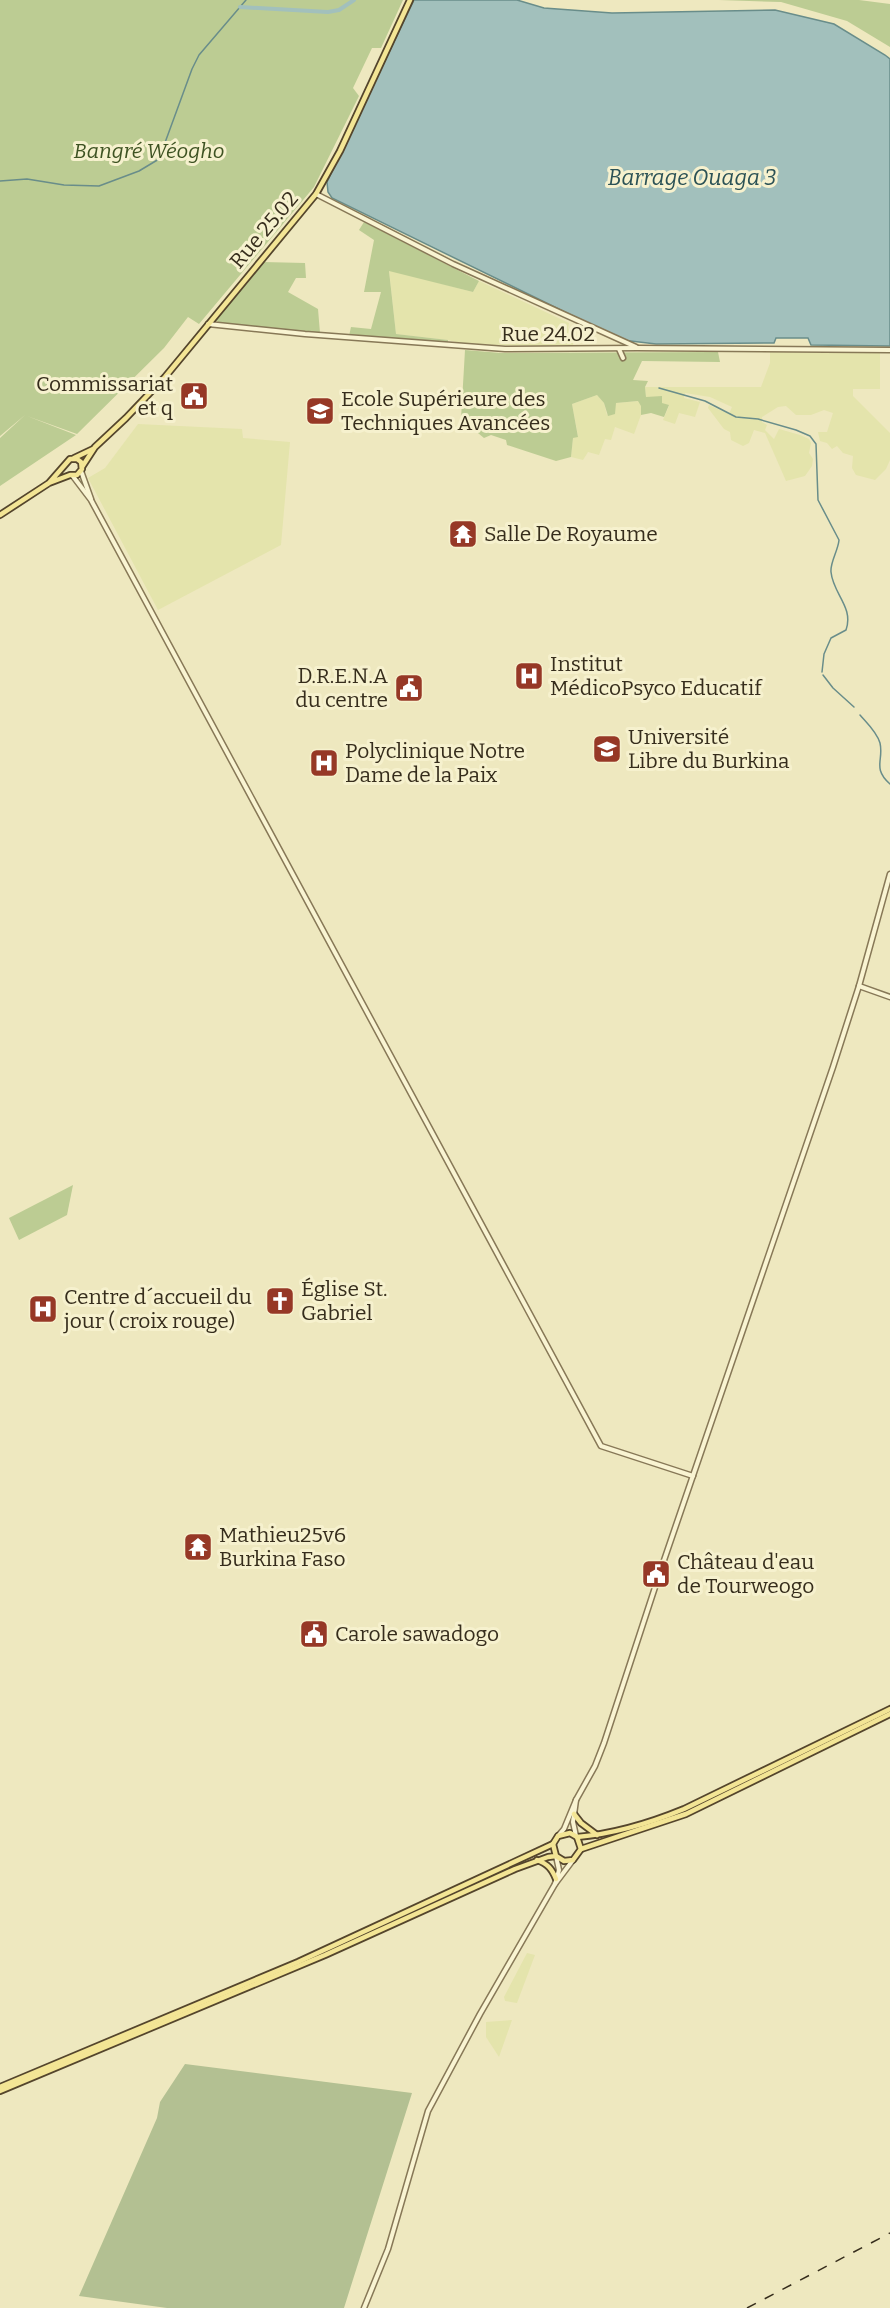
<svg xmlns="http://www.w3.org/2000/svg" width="890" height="2308" font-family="Bitter,serif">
	<rect width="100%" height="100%" fill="#eee8bf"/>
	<g fill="#e4e4ac">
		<path d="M 389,270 L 473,292 L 479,281 L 569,323 L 568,328 L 574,347 L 464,344 L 448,340 L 396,334 Z"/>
		<path d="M 770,352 L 880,353 L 880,389 L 853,389 L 853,396 L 890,433 L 890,460 L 886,469 L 875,480 L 856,475 L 852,468 L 853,456 L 843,453 L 837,446 L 832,449 L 827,443 L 820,441 L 818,432 L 827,432 L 833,413 L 824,410 L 811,415 L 796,415 L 786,406 L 778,407 L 762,417 L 762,422 L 767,425 L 765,430 L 774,439 L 779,429 L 800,435 L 809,439 L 811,443 L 809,453 L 813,459 L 812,466 L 805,476 L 786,481 L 765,433 L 754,430 L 749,443 L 743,446 L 731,440 L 730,432 L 724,429 L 708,408 L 709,405 L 729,414 L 732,407 L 710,397 L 685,393 L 684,398 L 700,402 L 695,417 L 679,413 L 675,424 L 663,420 L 669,406 L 646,397 L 645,387 L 761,387 L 770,363 Z"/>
		<path d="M 597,395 L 604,403 L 607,415 L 616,403 L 639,401 L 641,405 L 641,415 L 634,434 L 615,427 L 611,440 L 605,439 L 599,455 L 588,452 L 583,460 L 571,457 L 573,438 L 578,436 L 572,404 Z"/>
		<path d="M 138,424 L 242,429 L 243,438 L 290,442 L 281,545 L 158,610 L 88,478 L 105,468 Z"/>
		<path d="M 527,1953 L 535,1955 L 517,2003 L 505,2001 L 504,1997 Z"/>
		<path d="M 512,2020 L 499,2057 L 486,2037 L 486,2022 Z"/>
	</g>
	<g fill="#bccc93">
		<path d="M 0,0 L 403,0 L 381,48 L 372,48 L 353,88 L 359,96 L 314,187 L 199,324 L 188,317 L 164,348 L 77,434 L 27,416 L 76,435 L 0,486 L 0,438 L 25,415 L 0,436 Z"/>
		<path d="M 719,0 L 859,0 L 890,4 L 890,47 L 847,21 L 781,2 Z"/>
		<path d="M 364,222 L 479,281 L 473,292 L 389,271 L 396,334 L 448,340 L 448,346 L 349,336 L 351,327 L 371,329 L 381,292 L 364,292 L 374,240 L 359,230 Z"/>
		<path d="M 263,262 L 305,263 L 306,278 L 296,278 L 288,292 L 318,309 L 320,333 L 220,323 L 214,319 Z"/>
		<path d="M 465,350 L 501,353 L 718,352 L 720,362 L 642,361 L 633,380 L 648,381 L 645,387 L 646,397 L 662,396 L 662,403 L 669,405 L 664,417 L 651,413 L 641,415 L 641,406 L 638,401 L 616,403 L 615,414 L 608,416 L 604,403 L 597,395 L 572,404 L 578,437 L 573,438 L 571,457 L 556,461 L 507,445 L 506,440 L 491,435 L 484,438 L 461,419 Z"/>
		<path d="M 73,1185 L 67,1215 L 19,1240 L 9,1218 Z"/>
	</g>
	<path fill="#b3c092" d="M 185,2064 L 412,2093 L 344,2308 L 167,2308 L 79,2296 L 157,2118 L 160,2102 Z"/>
	<path fill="#a2c0bc" stroke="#698d8a" stroke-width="1.5" d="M 414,0 L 517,0 L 544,8 L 612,13 L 775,10 L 834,24 L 885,55 L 890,59 L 890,346 L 811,345 L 808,338 L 776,338 L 774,343 L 656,344 L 622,340 L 332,198 L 328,192 L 327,182 Z"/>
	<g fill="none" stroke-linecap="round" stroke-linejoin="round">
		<g stroke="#698d8a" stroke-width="1.5">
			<path d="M 0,181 L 27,179 L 64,185 L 99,186 L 139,171 L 159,159 L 192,69 L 199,55 L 246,0"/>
			<path d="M 659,388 L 705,401 L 736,417 L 758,419 L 796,430 L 810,436 L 816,444 L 818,500 L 839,540 C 838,551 830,562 831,572 C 833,594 854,607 846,630 L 831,638 L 824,654 L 822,672"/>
			<path d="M 823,675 L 833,688 L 854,707"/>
			<path d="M 860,715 C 867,723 877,732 880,743 C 884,760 872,768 890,784"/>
		</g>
		<path stroke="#a2c0bc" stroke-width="4" d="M 240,7 L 328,12 L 339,10 L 354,0"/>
		<g stroke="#877857" stroke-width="7">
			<g id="minor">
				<path d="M 316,194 L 453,264 L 636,347"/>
				<path d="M 208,324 L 305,334 L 505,349 L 637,348 L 890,350"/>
				<path d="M 619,349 L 623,358"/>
				<path d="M 81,471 L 91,499"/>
				<path d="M 72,475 L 91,500 L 601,1446 L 693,1476"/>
				<path d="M 859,986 L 890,997"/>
				<path d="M 576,1800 L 595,1766 L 604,1743 L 661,1569 L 833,1067 L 859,986 L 890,874"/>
				<path d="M 558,1836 L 564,1829 L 576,1800 L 573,1822 L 576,1836"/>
				<path d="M 556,1856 L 559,1870 L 555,1884 L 573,1860"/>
				<path d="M 364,2308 L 388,2249 L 428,2111 L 480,2014 L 555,1884"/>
			</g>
		</g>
		<g stroke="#54452c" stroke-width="8">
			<g id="major">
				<path d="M 74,458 L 93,449"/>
				<path d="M 82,467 L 95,447 L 126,418 L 165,377 L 316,194 L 340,151 L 410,0"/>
				<path d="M 0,515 L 49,483 L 70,459 L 77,459 L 81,462 L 82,469 L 77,475 L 70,475 L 49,483"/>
				<path d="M 574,1814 L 581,1823 L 597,1835"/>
				<path d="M 577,1837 C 614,1834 650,1823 684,1809 L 890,1709"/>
				<path d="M 581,1849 L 686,1814 L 890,1714"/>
				<path d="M 537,1860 C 548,1864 552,1869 556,1879"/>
				<path d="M 0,2087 L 298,1962 L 553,1844"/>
				<path d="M 0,2091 L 325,1955 L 515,1869 L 548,1857 L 556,1856 L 564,1861 L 573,1860 L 581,1849 L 577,1837 L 570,1833 L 558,1836 L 553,1844 L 556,1856"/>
			</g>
		</g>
		<use href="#minor" stroke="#f9f4d2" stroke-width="4"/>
		<use href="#major" stroke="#f3e595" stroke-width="4.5"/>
		<path stroke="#362d1c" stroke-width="1.5" stroke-dasharray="10 10" stroke-linecap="butt" d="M 747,2308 L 890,2233"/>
	</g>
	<defs>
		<g id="civic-square" transform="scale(1.5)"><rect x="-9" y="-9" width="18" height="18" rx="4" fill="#963826" stroke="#f6f1ce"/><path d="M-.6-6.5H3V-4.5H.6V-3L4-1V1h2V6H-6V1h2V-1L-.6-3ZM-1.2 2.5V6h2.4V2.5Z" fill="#fff"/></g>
		<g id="university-square" transform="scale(1.5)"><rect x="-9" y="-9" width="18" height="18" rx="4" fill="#963826" stroke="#f6f1ce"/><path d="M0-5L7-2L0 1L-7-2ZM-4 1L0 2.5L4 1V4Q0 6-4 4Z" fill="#fff"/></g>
		<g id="temple-square" transform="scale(1.5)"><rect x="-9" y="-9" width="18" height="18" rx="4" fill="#963826" stroke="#f6f1ce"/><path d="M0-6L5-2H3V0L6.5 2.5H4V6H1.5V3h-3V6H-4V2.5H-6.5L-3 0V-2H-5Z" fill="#fff"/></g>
		<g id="hospital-square" transform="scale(1.5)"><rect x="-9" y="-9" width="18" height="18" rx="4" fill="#963826" stroke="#f6f1ce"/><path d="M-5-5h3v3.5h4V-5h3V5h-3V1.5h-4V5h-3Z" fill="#fff"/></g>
		<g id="church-square" transform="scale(1.5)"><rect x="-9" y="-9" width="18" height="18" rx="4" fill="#963826" stroke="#f6f1ce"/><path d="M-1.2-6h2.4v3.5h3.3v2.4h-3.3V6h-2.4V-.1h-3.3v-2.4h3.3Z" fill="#fff"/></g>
	</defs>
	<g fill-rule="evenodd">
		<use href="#civic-square" x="194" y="396"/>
		<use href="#university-square" x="320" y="411"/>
		<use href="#temple-square" x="463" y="534"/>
		<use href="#hospital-square" x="529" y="676"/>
		<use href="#civic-square" x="409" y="688"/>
		<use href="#university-square" x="607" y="749"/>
		<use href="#hospital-square" x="324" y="763"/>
		<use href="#church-square" x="280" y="1301"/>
		<use href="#hospital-square" x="43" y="1309"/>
		<use href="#temple-square" x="198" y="1547"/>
		<use href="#civic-square" x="656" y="1574"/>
		<use href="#civic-square" x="314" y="1634"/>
	</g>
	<g text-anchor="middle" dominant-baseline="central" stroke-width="6" stroke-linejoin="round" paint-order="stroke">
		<g font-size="21" font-style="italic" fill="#3e5322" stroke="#f6f1ce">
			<text x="149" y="151">Bangré Wéogho</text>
		</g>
		<g font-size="21" fill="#362d1c" stroke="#f6f1ce">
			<text transform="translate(264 230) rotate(-50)">Rue 25.02</text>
			<text x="548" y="334">Rue 24.02</text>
		</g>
		<g font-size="21" fill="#362d1c" stroke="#f6f1ce" text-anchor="start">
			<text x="173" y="384" text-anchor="end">Commissariat<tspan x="173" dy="24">et q</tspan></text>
			<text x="341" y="399">Ecole Supérieure des<tspan x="341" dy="24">Techniques Avancées</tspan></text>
			<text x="484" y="534">Salle De Royaume</text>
			<text x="550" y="664">Institut<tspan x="550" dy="24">MédicoPsyco Educatif</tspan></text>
			<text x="388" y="676" text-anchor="end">D.R.E.N.A<tspan x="388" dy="24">du centre</tspan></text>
			<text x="628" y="737">Université<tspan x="628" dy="24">Libre du Burkina</tspan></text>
			<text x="345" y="751">Polyclinique Notre<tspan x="345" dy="24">Dame de la Paix</tspan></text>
			<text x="301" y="1289">Église St.<tspan x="301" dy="24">Gabriel</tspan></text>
			<text x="64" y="1297">Centre d´accueil du<tspan x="64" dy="24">jour ( croix rouge)</tspan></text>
			<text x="219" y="1535">Mathieu25v6<tspan x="219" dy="24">Burkina Faso</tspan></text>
			<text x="677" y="1562">Château d'eau<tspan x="677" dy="24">de Tourweogo</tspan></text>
			<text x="335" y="1634">Carole sawadogo</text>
		</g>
		<g font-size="22" font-style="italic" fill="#2b5256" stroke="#f6f1ce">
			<text x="692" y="177">Barrage Ouaga 3</text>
		</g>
	</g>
</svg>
